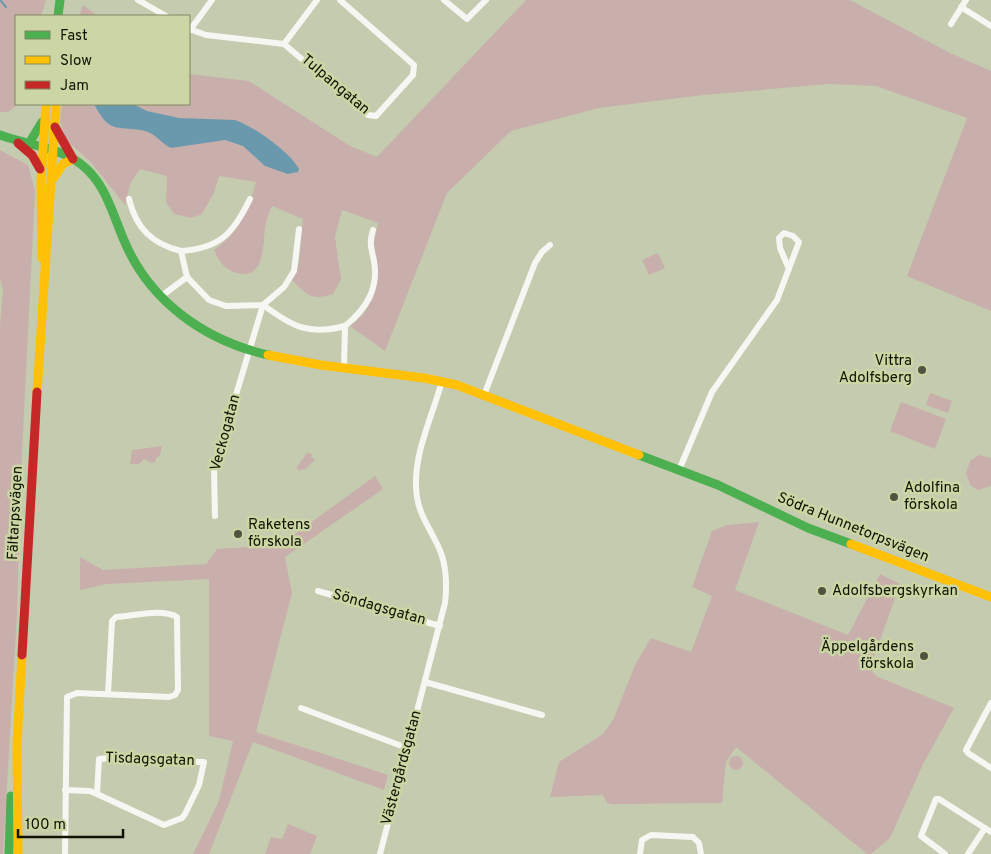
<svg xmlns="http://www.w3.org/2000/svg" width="991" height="854" font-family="Overpass,sans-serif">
	<rect width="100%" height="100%" fill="#c5cbaf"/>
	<g fill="#c8afab">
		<path d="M 0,0 L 46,0 L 41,16 L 16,16 L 16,104 L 19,104 L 8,112 L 0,112 Z"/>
		<path d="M 526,0 L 850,0 L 950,53 L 991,71 L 991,311 L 907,276 L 967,118 L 876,86 L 829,84 L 703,95 L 599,108 L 511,131 L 447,193 L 385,351 L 350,326 L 363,315 L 373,298 L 377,280 L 374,243 L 378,223 L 342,210 L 335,237 L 341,279 L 333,294 C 311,301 307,295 292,280 L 299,263 L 303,219 L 272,206 C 269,213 266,220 265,228 C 263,244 265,281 237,273 C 223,269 219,261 214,250 C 238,234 249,209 256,182 L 219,176 L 214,193 L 202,214 L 191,218 L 174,214 L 166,202 L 167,176 L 140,169 L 131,182 L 125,205 L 90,161 L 66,140 L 60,122 L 62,104 L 189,104 L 189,74 L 249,81 L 350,146 L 377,157 Z"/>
		<path d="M 83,5 L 98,16 L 79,16 Z"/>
		<path d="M 0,150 L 28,165 L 35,191 L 21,473 L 17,614 L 3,854 L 0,854 L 0,326 L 3,290 L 0,278 Z"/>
		<path d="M 658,253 L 665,268 L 649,275 L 642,260 Z"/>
		<path d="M 930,393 L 952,401 L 948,413 L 926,405 Z"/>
		<path d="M 901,402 L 946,419 L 935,449 L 890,431 Z"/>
		<path d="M 162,446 L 160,455 L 156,458 L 155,462 L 151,463 L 144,459 L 139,464 L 130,464 L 132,450 Z"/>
		<path d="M 307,453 L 313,454 L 311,457 L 315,460 L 304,470 L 302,469 L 300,471 L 296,468 Z"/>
		<path d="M 979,455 L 991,458 L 991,486 L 978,490 L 970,485 L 966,473 L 970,461 Z"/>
		<path d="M 375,476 L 383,489 L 285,557 L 292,593 L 256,732 L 388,775 L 384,790 L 253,742 L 209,854 L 193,854 L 219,801 L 233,741 L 209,736 L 209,579 L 107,584 L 80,590 L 80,557 L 103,570 L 206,564 L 217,549 L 280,545 Z"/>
		<path d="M 759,522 L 735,590 L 848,635 L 880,574 L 900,584 L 872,663 L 872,671 L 876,676 L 954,708 L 923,764 L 890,838 L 871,854 L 867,854 L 736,747 L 726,762 L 722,803 L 612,804 L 607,803 L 603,795 L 550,797 L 559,762 L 603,734 L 613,720 L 635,665 L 651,638 L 691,652 L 712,596 L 692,587 L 712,531 L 727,525 Z"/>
		<circle cx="736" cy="763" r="7"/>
		<path d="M 288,824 L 317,836 L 310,854 L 265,854 L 271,837 L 282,839 Z"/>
	</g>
	<path fill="#6a99ad" d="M 94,104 L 133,104 L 147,111 L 179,118 L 235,120 C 253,126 290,152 299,169 L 298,172 L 288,174 L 265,166 L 243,146 L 225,140 L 171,148 C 162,144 155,133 145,131 C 119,125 110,136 94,104 Z"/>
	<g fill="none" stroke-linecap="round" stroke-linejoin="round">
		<path stroke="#6a99ad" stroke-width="2" d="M 0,0 L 6,7"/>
		<g stroke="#f6f7f3" stroke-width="6">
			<path d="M 138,0 L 166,16"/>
			<path d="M 444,0 L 467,19 L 486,0"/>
			<path d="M 961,7 L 991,26"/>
			<path d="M 951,24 L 966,0"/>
			<path d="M 189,29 L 206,35 L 284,44 L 368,115 L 376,116 L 413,75 L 414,65 L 340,0"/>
			<path d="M 190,30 L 212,0"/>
			<path d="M 284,44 L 317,0"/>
			<path d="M 129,199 C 136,228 152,244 181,251"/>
			<path d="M 187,277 L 181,251 C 220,248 233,234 250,199"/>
			<path d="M 160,297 L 187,277 L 209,300 L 226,306 L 263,305 L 284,287 L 294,271 L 299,229"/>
			<path d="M 344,367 L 345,326 C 366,309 379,289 374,261 C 371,246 369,244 373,230"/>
			<path d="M 484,395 L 535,263 L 542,252 L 550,245"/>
			<path d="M 679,470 L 712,392 L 777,300 L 799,242 L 793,236 L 784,233 L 779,238 L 780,248 L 789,269"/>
			<path d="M 215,516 L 214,468 L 263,305 C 293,326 307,336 345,326"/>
			<path d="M 318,591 L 440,626"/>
			<path d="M 425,682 L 542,715"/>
			<path d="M 991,703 L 966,750 L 968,753 L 991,768"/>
			<path d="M 301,708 L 407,748"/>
			<path d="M 65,790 L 90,791 L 97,794 L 164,825 L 182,818 L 185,814 L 199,785 L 204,762 L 126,760 L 121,757 L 99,759 L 97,794"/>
			<path d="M 65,854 L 67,697 L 77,693 L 169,697 L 175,695 L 178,690 L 177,617 C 162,608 133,616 116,617 L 112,621 L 108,694"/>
			<path d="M 380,854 L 445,603 C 447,586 447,570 441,553 C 434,534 420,518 417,497 C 411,458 432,418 442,381"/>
			<path d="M 640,854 L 642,840 L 651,835 L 693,837 L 699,843 L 701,854"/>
			<path d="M 945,854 L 921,836 L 936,799 L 939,799 L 991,832"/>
			<path d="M 968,854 L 985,828"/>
		</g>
		<g stroke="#4caf50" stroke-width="9">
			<path d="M 58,16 L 60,0"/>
			<path d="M 0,135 C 27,145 60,147 82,165 C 105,183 112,212 123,238 C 148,300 203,340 268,355"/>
			<path d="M 28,145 L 42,122"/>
			<path d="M 639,455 L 718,485 L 808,528 L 851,544"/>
			<path d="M 9,854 L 11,796"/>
		</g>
		<g stroke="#ffc107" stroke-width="9">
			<path d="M 53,179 L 63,164 L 73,159"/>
			<path d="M 42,258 L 41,181 L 46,104"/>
			<path d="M 268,355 L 321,365 L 424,378 L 457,385 L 639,455"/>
			<path d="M 37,392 L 56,104"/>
			<path d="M 851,544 L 991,597"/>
			<path d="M 18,854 L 17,744 L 22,655"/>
		</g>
		<g stroke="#c62828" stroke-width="9">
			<path d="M 55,127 L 73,159"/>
			<path d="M 18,143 L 32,155 L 40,169"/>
			<path d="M 22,655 L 37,392"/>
		</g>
	</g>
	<g fill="#4f533f" stroke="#cbd6a4" stroke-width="2">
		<circle cx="922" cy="370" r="5"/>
		<circle cx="894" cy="497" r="5"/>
		<circle cx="238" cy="534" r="5"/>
		<circle cx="822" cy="591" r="5"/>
		<circle cx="924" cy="656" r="5"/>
	</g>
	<g text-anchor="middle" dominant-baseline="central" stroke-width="5" stroke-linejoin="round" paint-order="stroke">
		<g font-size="15" fill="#101303" stroke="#cbd6a4">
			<text transform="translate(335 85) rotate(40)">Tulpangatan</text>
			<text transform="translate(226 433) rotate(-75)">Veckogatan</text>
			<text transform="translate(16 513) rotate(-87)">Fältarpsvägen</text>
			<text transform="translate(853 528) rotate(22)">Södra Hunnetorpsvägen</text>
			<text transform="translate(379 608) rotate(16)">Söndagsgatan</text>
			<text transform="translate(150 760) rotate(2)">Tisdagsgatan</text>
			<text transform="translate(402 768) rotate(-75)">Västergårdsgatan</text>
		</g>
		<g font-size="15" fill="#101303" stroke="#cbd6a4" text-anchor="start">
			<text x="912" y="361" text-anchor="end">Vittra<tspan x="912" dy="17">Adolfsberg</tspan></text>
			<text x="904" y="488">Adolfina<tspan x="904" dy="17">förskola</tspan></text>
			<text x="248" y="525">Raketens<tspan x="248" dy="17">förskola</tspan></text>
			<text x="832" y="591">Adolfsbergskyrkan</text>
			<text x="914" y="647" text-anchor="end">Äppelgårdens<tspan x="914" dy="17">förskola</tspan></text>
		</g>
	</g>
	<rect x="15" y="15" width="175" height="90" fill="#cbd6a4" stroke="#808864"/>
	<rect x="25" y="31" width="25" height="8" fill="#4caf50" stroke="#808864"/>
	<text x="60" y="40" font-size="15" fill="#101303">Fast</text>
	<rect x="25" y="56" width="25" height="8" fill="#ffc107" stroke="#808864"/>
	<text x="60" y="65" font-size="15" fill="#101303">Slow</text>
	<rect x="25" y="81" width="25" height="8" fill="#c62828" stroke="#808864"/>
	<text x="60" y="90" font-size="15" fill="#101303">Jam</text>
	<path d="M18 829v8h105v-8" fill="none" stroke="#101303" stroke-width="2.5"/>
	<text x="25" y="829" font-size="15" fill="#101303" stroke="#cbd6a4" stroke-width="4" paint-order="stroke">100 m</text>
</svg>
